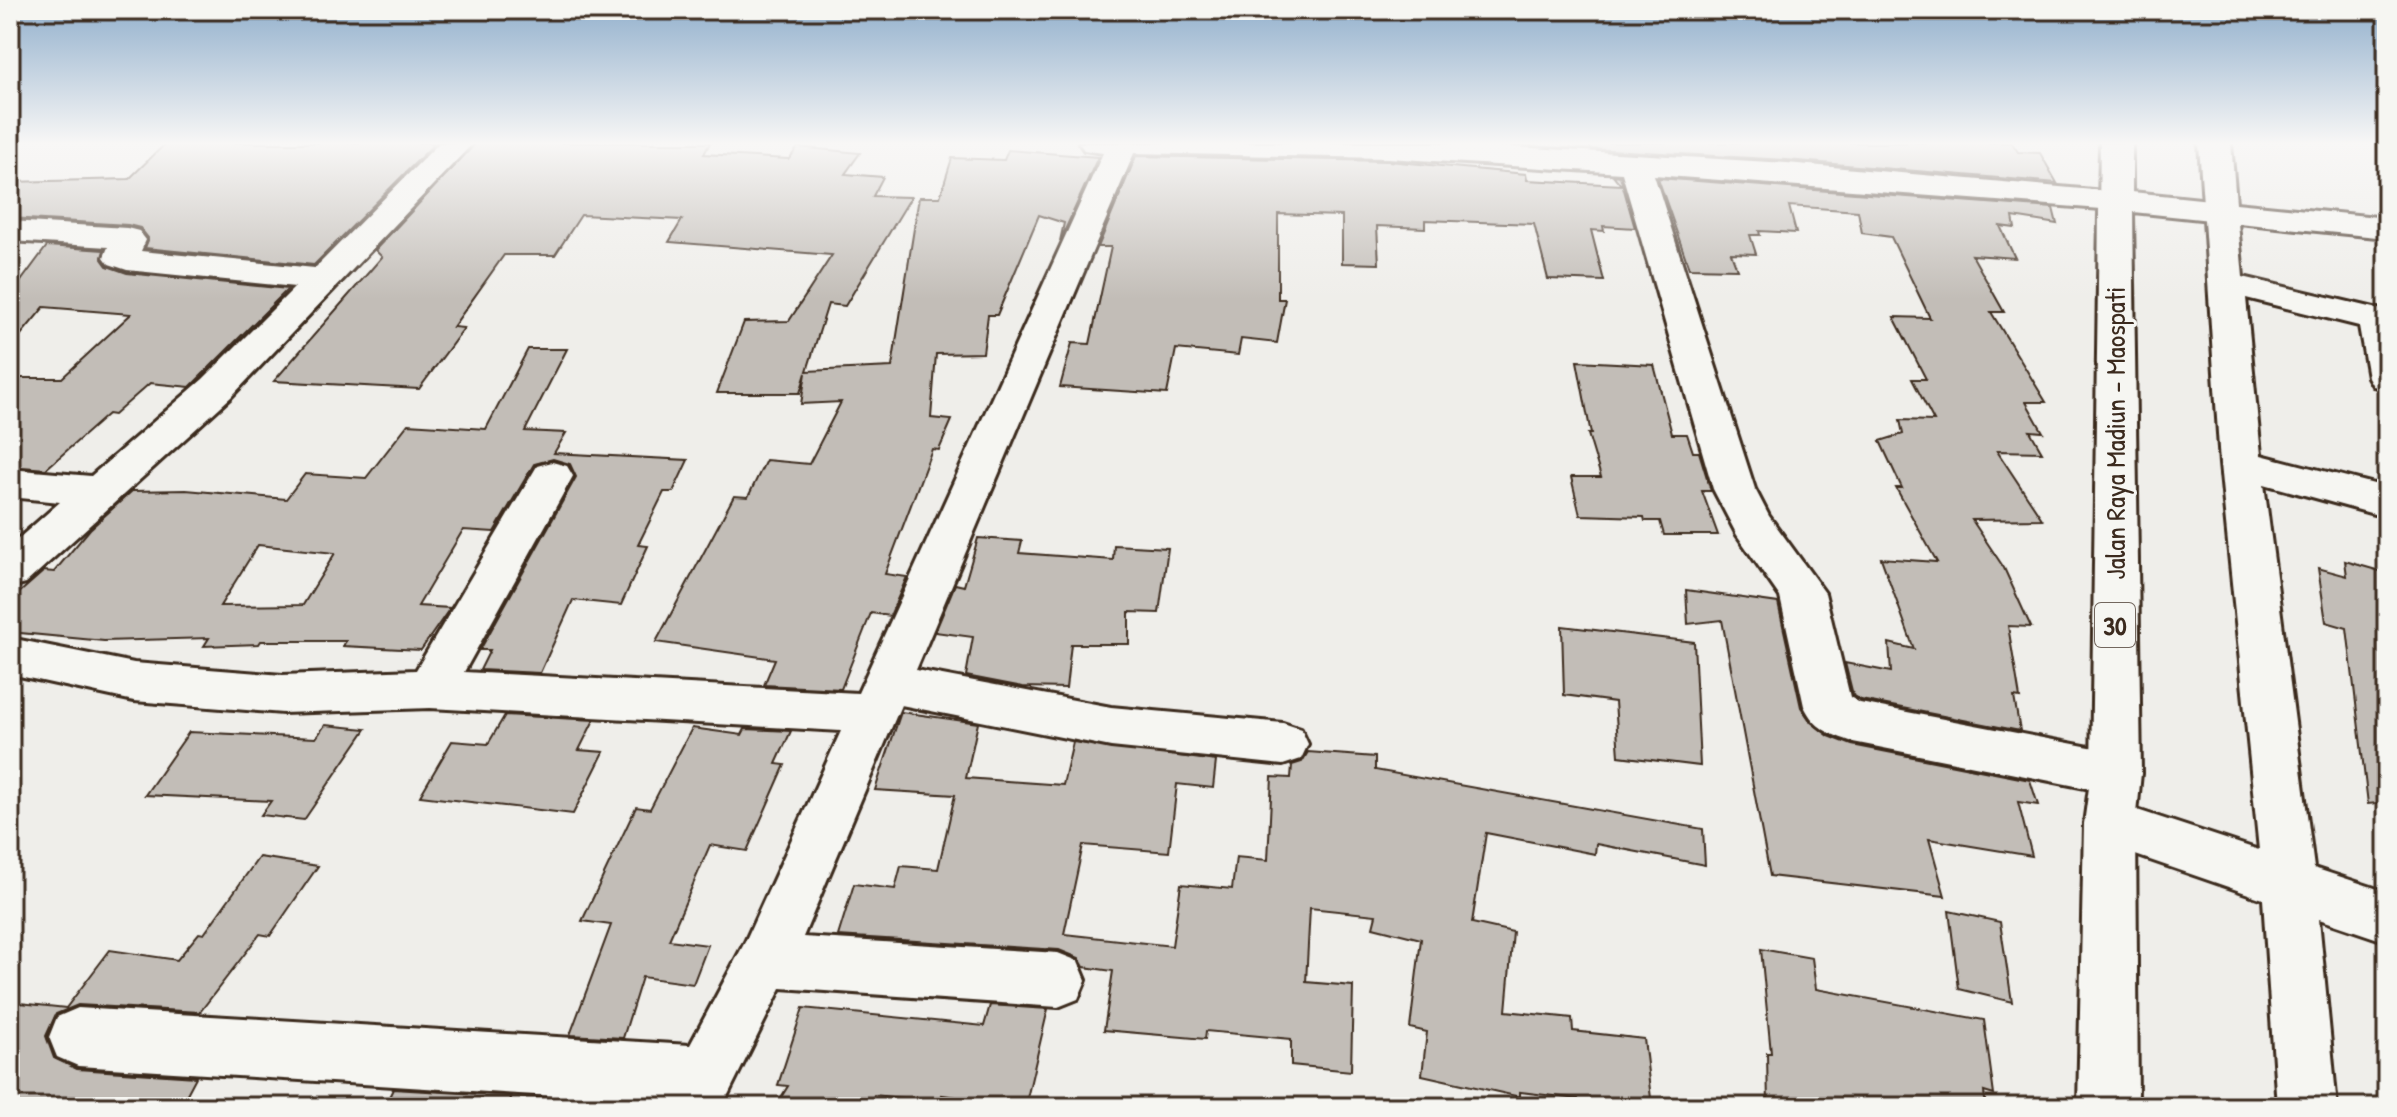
<svg xmlns="http://www.w3.org/2000/svg" width="2397" height="1117" font-family="'Patrick Hand',sans-serif">
	<rect width="100%" height="100%" fill="#efeeea"/>
	<filter id="ink" filterUnits="userSpaceOnUse"><feTurbulence type="fractalNoise" baseFrequency=".0125" numOctaves="2"/><feDisplacementMap in="SourceGraphic" scale="16" xChannelSelector="R" yChannelSelector="G"/><feConvolveMatrix kernelMatrix="1 2 1 2 8 2 1 2 1" color-interpolation-filters="sRGB"/></filter>
	<g filter="url(#ink)">
		<g fill="#c2bdb7" stroke="#3b2a1e" stroke-width="2" fill-rule="evenodd">
			<path d="M 166,143 L 435,143 L 314,265 L 145,248 L 148,238 L 140,228 L 128,225 L 10,218 L 10,182 L 129,179 Z"/>
			<path d="M 476,143 L 710,143 L 704,154 L 789,159 L 798,147 L 860,153 L 845,174 L 883,177 L 873,196 L 911,197 L 845,306 L 828,304 L 807,371 L 892,367 L 919,197 L 940,197 L 952,158 L 1004,160 L 1008,150 L 1098,157 L 1060,241 L 1064,223 L 1039,215 L 997,315 L 988,315 L 983,353 L 936,354 L 931,418 L 952,420 L 939,450 L 932,449 L 885,574 L 907,577 L 890,616 L 871,613 L 841,689 L 764,685 L 775,659 L 656,642 L 734,496 L 748,497 L 766,460 L 809,464 L 841,402 L 801,404 L 806,373 L 800,393 L 717,393 L 744,322 L 789,321 L 832,255 L 669,242 L 682,220 L 581,215 L 555,255 L 504,255 L 453,327 L 464,328 L 419,389 L 274,381 L 382,257 L 375,250 Z"/>
			<path d="M 1587,143 L 2012,143 L 2018,152 L 2040,153 L 2057,183 L 1787,160 L 1591,149 Z"/>
			<path d="M 1136,156 L 1388,161 L 1526,174 L 1527,180 L 1621,185 L 1613,175 L 1620,176 L 1635,228 L 1603,226 L 1604,231 L 1591,230 L 1604,281 L 1548,279 L 1534,224 L 1425,220 L 1425,228 L 1377,226 L 1379,264 L 1342,263 L 1342,216 L 1278,214 L 1278,299 L 1285,299 L 1277,343 L 1241,339 L 1238,355 L 1176,349 L 1167,394 L 1060,387 L 1072,343 L 1090,344 L 1111,247 L 1098,247 Z"/>
			<path d="M 1658,178 L 2053,208 L 2057,224 L 2013,217 L 2015,228 L 2000,226 L 2015,258 L 1972,255 L 2004,312 L 1991,312 L 2046,402 L 2026,402 L 2043,432 L 2030,431 L 2042,452 L 1997,451 L 2042,519 L 1972,520 L 2004,568 L 2031,627 L 2008,626 L 2020,698 L 2014,697 L 2020,731 L 1861,700 L 1853,695 L 1845,663 L 1891,672 L 1889,643 L 1914,649 L 1881,558 L 1937,562 L 1896,488 L 1902,488 L 1880,441 L 1903,434 L 1900,420 L 1934,421 L 1912,379 L 1926,379 L 1894,317 L 1930,318 L 1891,237 L 1862,233 L 1858,211 L 1789,206 L 1796,233 L 1759,231 L 1760,235 L 1750,235 L 1756,254 L 1731,253 L 1737,269 L 1689,268 Z"/>
			<path d="M 47,246 L 104,250 L 102,259 L 107,266 L 127,273 L 288,289 L 190,387 L 150,383 L 114,415 L 108,414 L 46,469 L 10,466 L 10,378 L 62,378 L 131,314 L 44,307 L 10,348 L 10,296 Z"/>
			<path d="M 528,349 L 567,349 L 525,431 L 566,433 L 554,453 L 688,460 L 673,492 L 664,492 L 638,545 L 648,546 L 621,605 L 573,600 L 540,673 L 480,670 L 490,650 L 480,650 L 576,477 L 570,464 L 553,459 L 534,464 L 494,532 L 463,530 L 418,606 L 450,608 L 421,650 L 343,646 L 346,641 L 261,641 L 259,644 L 204,646 L 209,638 L 104,641 L 10,632 L 10,601 L 44,571 L 54,572 L 90,529 L 132,491 L 186,490 L 286,499 L 305,474 L 366,478 L 408,424 L 486,429 ZM 258,545 L 335,553 L 303,605 L 220,606 Z"/>
			<path d="M 1577,361 L 1654,365 L 1672,434 L 1687,434 L 1693,452 L 1699,452 L 1711,491 L 1702,491 L 1718,535 L 1664,535 L 1660,521 L 1645,521 L 1644,517 L 1580,515 L 1571,477 L 1601,477 L 1588,434 L 1591,434 Z"/>
			<path d="M 978,538 L 1022,541 L 1019,553 L 1113,560 L 1114,545 L 1168,548 L 1159,613 L 1129,612 L 1129,644 L 1071,644 L 1066,688 L 1023,687 L 966,676 L 973,637 L 935,632 L 955,584 L 964,586 Z"/>
			<path d="M 2345,561 L 2387,573 L 2387,802 L 2368,804 L 2347,628 L 2326,622 L 2318,568 L 2347,576 Z"/>
			<path d="M 1686,590 L 1778,603 L 1801,707 L 1811,722 L 1829,736 L 1852,745 L 2030,780 L 2038,805 L 2018,802 L 2032,856 L 1929,839 L 1945,896 L 1770,876 L 1722,620 L 1688,624 Z"/>
			<path d="M 1562,626 L 1694,642 L 1700,766 L 1619,756 L 1615,702 L 1564,695 Z"/>
			<path d="M 901,712 L 978,723 L 966,778 L 1063,785 L 1073,742 L 1216,761 L 1213,788 L 1177,784 L 1169,852 L 1083,845 L 1064,934 L 1172,946 L 1181,884 L 1232,889 L 1236,857 L 1268,860 L 1272,777 L 1291,778 L 1292,765 L 1302,762 L 1308,752 L 1375,757 L 1375,770 L 1703,829 L 1705,865 L 1596,844 L 1595,854 L 1486,833 L 1472,923 L 1513,932 L 1506,1011 L 1572,1018 L 1573,1031 L 1644,1039 L 1652,1107 L 1579,1107 L 1578,1099 L 1520,1092 L 1520,1097 L 1422,1075 L 1427,1032 L 1410,1028 L 1421,939 L 1373,927 L 1376,915 L 1310,908 L 1306,982 L 1353,986 L 1351,1071 L 1291,1065 L 1291,1039 L 1206,1031 L 1205,1039 L 1104,1030 L 1113,971 L 1084,967 L 1079,958 L 1059,950 L 838,936 L 854,884 L 895,889 L 901,866 L 938,869 L 955,795 L 875,790 Z"/>
			<path d="M 505,715 L 594,720 L 579,750 L 604,752 L 573,814 L 420,796 L 452,741 L 488,744 Z"/>
			<path d="M 325,725 L 366,729 L 304,820 L 261,815 L 271,801 L 145,795 L 189,732 L 316,738 Z"/>
			<path d="M 692,728 L 742,735 L 745,729 L 791,731 L 776,764 L 785,765 L 747,851 L 710,845 L 669,940 L 708,945 L 693,984 L 642,977 L 623,1038 L 570,1035 L 611,925 L 582,921 L 636,807 L 650,809 Z"/>
			<path d="M 259,857 L 318,866 L 270,936 L 260,934 L 200,1012 L 78,1005 L 56,1014 L 46,1036 L 54,1058 L 77,1069 L 196,1077 L 180,1107 L 10,1107 L 10,1017 L 20,1003 L 66,1008 L 110,950 L 177,960 L 199,933 L 204,934 Z"/>
			<path d="M 1949,911 L 2000,922 L 2012,1002 L 1959,989 Z"/>
			<path d="M 1761,949 L 1812,958 L 1816,989 L 1984,1020 L 1994,1095 L 1984,1092 L 1986,1107 L 1768,1107 L 1767,1053 L 1771,1053 Z"/>
			<path d="M 990,1005 L 1048,1009 L 1025,1107 L 942,1095 L 941,1102 L 874,1095 L 870,1107 L 775,1107 L 788,1086 L 778,1085 L 803,1008 L 984,1026 Z"/>
			<path d="M 393,1089 L 511,1096 L 510,1107 L 384,1107 Z"/>
			<path d="M 547,1099 L 604,1102 L 602,1107 L 545,1107 Z"/>
		</g>
		<g fill="none" stroke-linecap="round" stroke-linejoin="round">
			<g stroke="#3b2a1e" stroke-width="6">
				<g id="minor">
					<path d="M 439,143 L 473,143 L 231,397 L 26,583 L 10,587 L 10,546 L 60,502 L 10,497 L 10,469 L 91,476 L 203,379 L 295,287 L 127,270 L 109,264 L 104,257 L 108,247 L 10,241 L 10,221 L 127,228 L 139,231 L 146,240 L 141,251 L 315,268 Z"/>
					<path d="M 1079,143 L 1445,143 L 1787,163 L 2127,193 L 2132,200 L 2127,207 L 2115,210 L 1654,175 L 1755,489 L 1769,516 L 1825,593 L 1850,697 L 1860,703 L 2116,752 L 2134,758 L 2141,773 L 2134,788 L 2116,794 L 1853,742 C 1830,734 1815,729 1804,706 L 1780,597 L 1737,535 L 1713,489 L 1622,173 L 1388,158 L 1134,153 L 916,670 L 1111,707 L 1283,723 L 1301,729 L 1308,744 L 1301,759 L 1283,765 L 1111,747 L 901,705 L 803,937 L 1058,953 L 1078,961 L 1086,980 L 1078,999 L 1058,1007 L 781,988 L 722,1107 L 660,1107 L 661,1103 L 78,1066 L 57,1057 L 49,1037 L 57,1017 L 78,1008 L 690,1045 L 745,942 L 841,731 L 430,708 L 283,713 L 134,701 L 10,674 L 10,638 L 134,663 L 283,675 L 416,670 L 537,466 L 552,462 L 567,466 L 573,476 L 464,672 L 858,693 L 1103,153 L 1084,150 Z"/>
					<path d="M 2199,143 L 2231,143 L 2236,203 L 2387,218 L 2387,238 L 2238,223 L 2243,277 L 2387,311 L 2387,389 L 2373,386 L 2368,377 L 2359,326 L 2246,298 L 2261,455 L 2374,484 L 2387,483 L 2387,513 L 2374,514 L 2264,484 L 2314,868 L 2387,892 L 2387,942 L 2319,919 L 2337,1107 L 2277,1107 L 2263,899 L 2092,840 L 2084,824 L 2092,808 L 2110,801 L 2259,850 L 2220,464 Z"/>
				</g>
			</g>
			<g stroke="#3b2a1e" stroke-width="6">
				<path id="highway" d="M 2100,143 L 2132,143 L 2132,192 L 2220,201 L 2232,204 L 2237,211 L 2232,218 L 2220,221 L 2133,212 L 2141,773 L 2136,824 L 2138,1107 L 2078,1107 L 2084,824 L 2091,773 Z"/>
			</g>
			<use href="#minor" fill="#f6f6f2" fill-rule="evenodd"/>
			<use href="#highway" fill="#f6f6f2" fill-rule="evenodd"/>
		</g>
	</g>
	<linearGradient id="sky" x2="0" y2="1"><stop stop-color="#91afcc"/><stop offset="0.48" stop-color="#f8f7f6"/><stop offset="1" stop-color="#f8f7f6" stop-opacity="0"/></linearGradient>
	<rect width="2397" height="299" fill="url(#sky)"/>
	<g text-anchor="middle" dominant-baseline="central" stroke-width="6" stroke-linejoin="round" paint-order="stroke">
		<rect fill="#f6f6f2" stroke="#73675e" stroke-width="2" x="2095" y="603" width="40" height="44" rx="6"/>
		<g font-size="26" font-weight="bold" fill="#3b2a1e">
			<text x="2115" y="625">30</text>
		</g>
		<g font-size="28" fill="#3b2a1e" stroke="#f6f6f2">
			<text transform="translate(2115 433) rotate(-90)">Jalan Raya Madiun - Maospati</text>
		</g>
	</g>
	<rect width="2397" height="1117" fill="none" stroke="#f6f6f2" stroke-width="40"/>
	<rect x="20" y="20" width="2357" height="1077" fill="none" stroke="#3b2a1e" stroke-width="3" filter="url(#ink)"/>
</svg>
